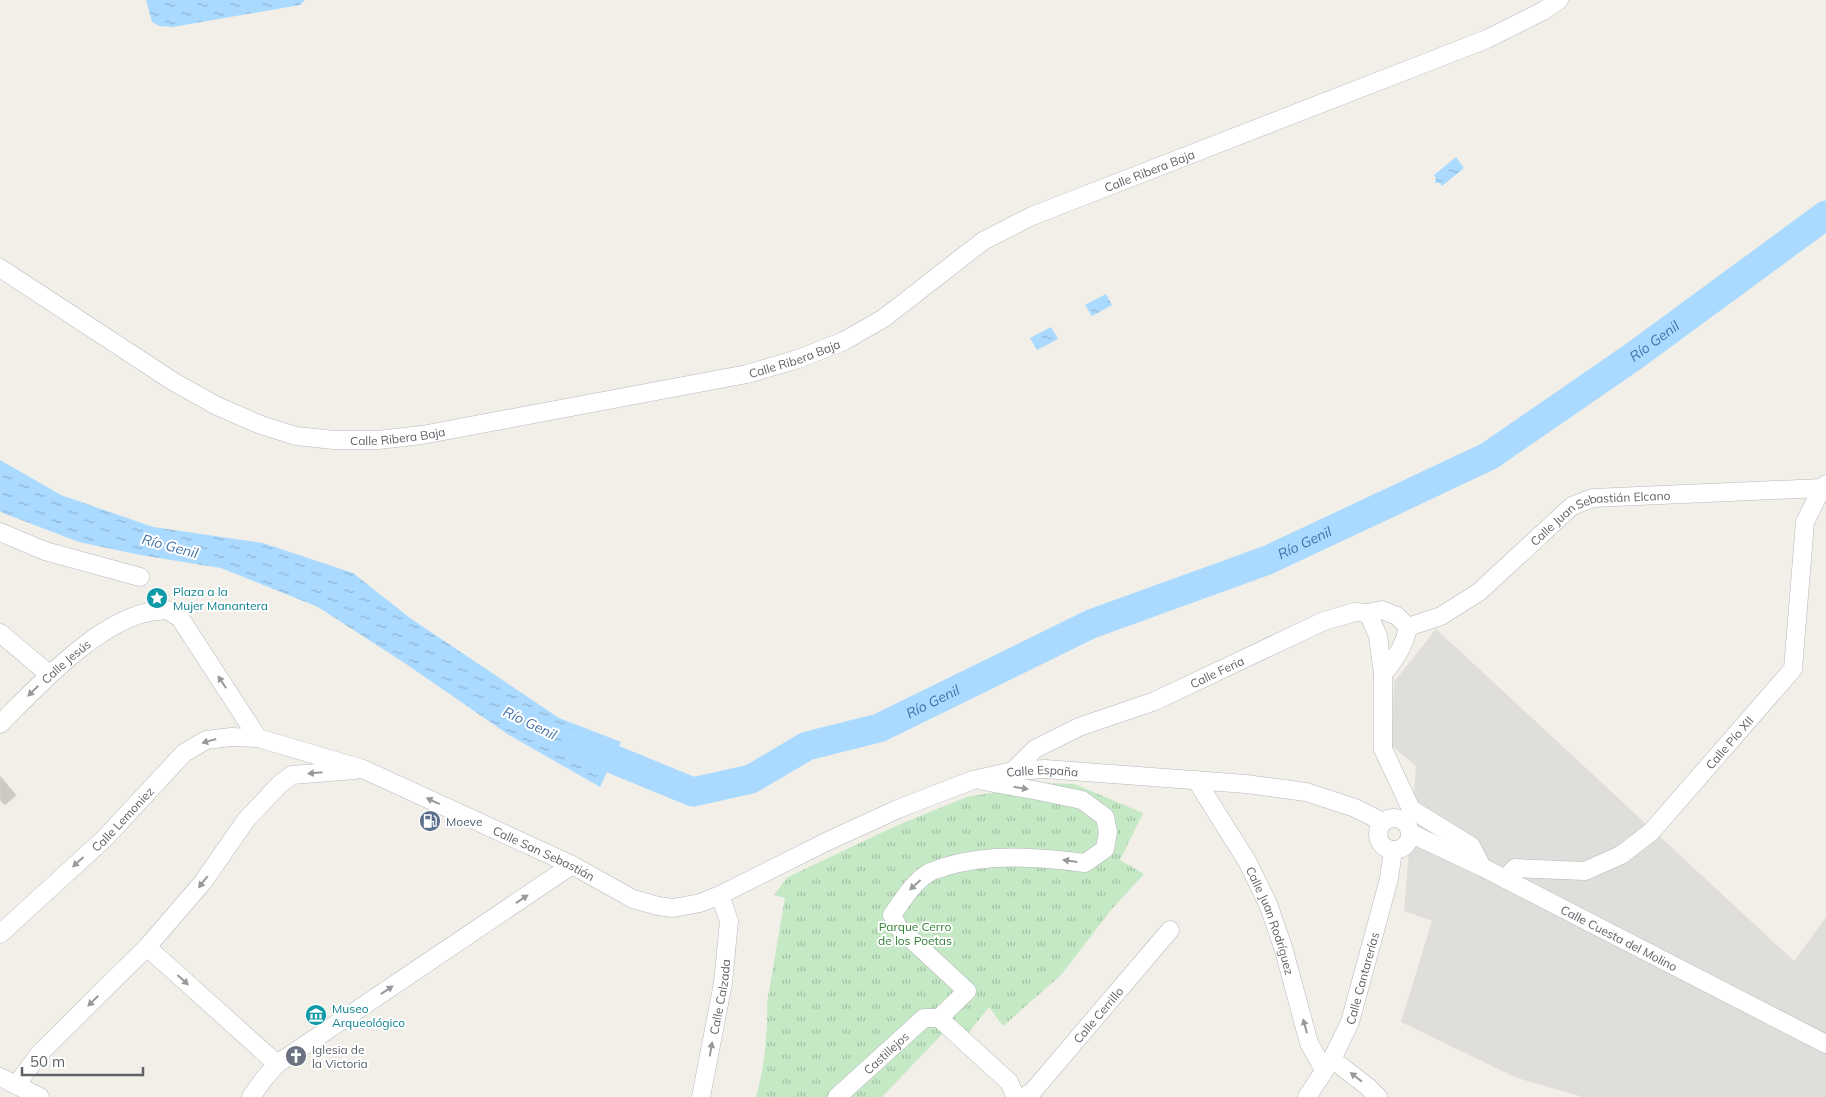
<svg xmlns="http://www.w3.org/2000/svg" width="1826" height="1097" font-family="Mulish,sans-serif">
	<defs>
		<pattern id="park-tufts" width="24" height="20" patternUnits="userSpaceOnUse" patternTransform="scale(1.25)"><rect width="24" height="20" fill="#c5e8c5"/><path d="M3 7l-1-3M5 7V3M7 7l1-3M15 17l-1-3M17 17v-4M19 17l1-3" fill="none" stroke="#a3c0a4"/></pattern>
		<pattern id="water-ripples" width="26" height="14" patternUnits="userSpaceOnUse" patternTransform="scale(1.25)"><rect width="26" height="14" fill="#aadaff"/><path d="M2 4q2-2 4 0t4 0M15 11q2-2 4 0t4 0" fill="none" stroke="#8eb4d2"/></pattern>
	</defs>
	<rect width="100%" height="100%" fill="#f1efe8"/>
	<path fill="#e0deda" d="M 1436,629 L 1794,961 L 1826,917 L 1826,1097 L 1583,1097 L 1517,1078 L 1401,1022 L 1432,921 L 1404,911 L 1416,766 L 1392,746 L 1394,682 Z"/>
	<path fill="url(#park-tufts)" d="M 1040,783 L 1074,784 L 1143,813 L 1120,860 L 1144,874 L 1111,910 L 1061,975 L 1003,1026 L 989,1007 L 957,1047 L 943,1033 L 882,1097 L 756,1097 C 764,1071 768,1030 767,1003 L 785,898 L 774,895 L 788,877 L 898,825 L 967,797 L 997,792 L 1038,798 Z"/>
	<g fill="url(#water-ripples)">
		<path d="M 146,0 L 305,0 L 300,5 L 173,27 L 159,26 L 152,22 Z"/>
		<path d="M 1456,157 L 1464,168 L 1442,186 L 1440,183 L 1435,183 L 1436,178 L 1434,175 Z"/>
		<path d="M 1106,294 L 1112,305 L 1092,316 L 1085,305 Z"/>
		<path d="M 1051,327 L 1058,339 L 1037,350 L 1030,338 Z"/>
		<path d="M 0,460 L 61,495 L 153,527 L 263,543 L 353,573 L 410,618 L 559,718 L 621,742 L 600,787 L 509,735 L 406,664 L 318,607 L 221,568 L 140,555 L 79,542 L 3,513 L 0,511 Z"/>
	</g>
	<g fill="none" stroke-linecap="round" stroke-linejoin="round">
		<path stroke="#aadaff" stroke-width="29" id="s1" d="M 576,744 L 693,792 L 751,779 L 807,746 L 879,728 L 1091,624 L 1268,560 L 1489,456 L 1634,356 L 1826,215"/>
	</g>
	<path fill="#cccac5" stroke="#d6d1c6" d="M 0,776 L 16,795 L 5,805 L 0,800 Z"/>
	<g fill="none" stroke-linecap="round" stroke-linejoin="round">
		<g stroke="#b5b8bc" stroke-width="19">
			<g id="minor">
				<path id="s2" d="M 0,268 L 174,382 L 217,406 L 261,425 L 296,436 L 334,440 L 378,440 L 422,435 L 747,374 L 798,359 L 844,341 L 884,318 L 983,241 L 1032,216 L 1487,39 L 1543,11 L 1559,0"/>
				<path d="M 0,532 L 45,551 L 140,577"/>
				<path d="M 1368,613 L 1378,636 L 1383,674 L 1383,749 L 1411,809 L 1471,846 L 1482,867"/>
				<path id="s3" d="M 1408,627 L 1441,616 L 1479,592 L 1572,506 L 1593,498 L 1822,488"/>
				<path d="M 0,633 L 50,675"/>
				<path d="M 1383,674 C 1395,660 1405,645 1408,627"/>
				<path id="s4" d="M 0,724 C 37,687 102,616 156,611 C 159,611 164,610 167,610 C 171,612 176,616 180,618 L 258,738"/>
				<path id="s5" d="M 1013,771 L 1035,749 L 1079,727 L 1155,701 L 1324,621 L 1355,612 L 1368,613 L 1382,610 L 1397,616 L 1408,627"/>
				<path id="s6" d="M 1196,780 L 1247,861 L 1268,904 L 1283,947 L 1309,1043 L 1324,1070"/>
				<circle cx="1394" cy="834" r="16"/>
				<path id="s7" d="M 1410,833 L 1482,867 L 1826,1044"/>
				<path id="s8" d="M 1505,879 L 1515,868 L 1585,871 L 1621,855 L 1651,832 L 1793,669 L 1805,522 L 1822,488 L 1826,484"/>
				<path id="s9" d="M 0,934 L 105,838 L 184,753 L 206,740 L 231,737 L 258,738 L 363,769 L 572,865 L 633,899 L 658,906 L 673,908 L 700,903 L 720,895 L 828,841 L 898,809 L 973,780 L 1013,771 L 1045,769 L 1246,784 L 1306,792 L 1355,808 L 1383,822"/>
				<path d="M 147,947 L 277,1064"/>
				<path d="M 939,1018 L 967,991 L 898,927 L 892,915 C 903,900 913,882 930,872 C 934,870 940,869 944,867 C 989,853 1039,857 1085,863 L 1105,849 L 1108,832 L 1105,817 L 1082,800 L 1039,791 L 983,781"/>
				<path d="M 939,1018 L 1009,1082 L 1016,1097"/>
				<path d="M 1332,1059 L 1368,1087 L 1378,1097"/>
				<path d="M 0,1077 L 40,1097"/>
				<path d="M 16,1085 L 41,1052 L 147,947 L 203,882 L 246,820 L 279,785 L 292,775 L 355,770"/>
				<path d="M 251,1097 L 263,1080 L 277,1064 L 572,865"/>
				<path id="s10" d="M 701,1097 L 723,983 L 729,921 L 720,895"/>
				<path id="s11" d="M 837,1097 L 924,1018 L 939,1018"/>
				<path id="s12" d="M 1024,1097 L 1033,1091 L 1170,930"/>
				<path id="s13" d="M 1307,1097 L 1332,1059 L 1350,1022 L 1389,879 L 1393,850"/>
			</g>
		</g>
		<use href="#minor" stroke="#fff" stroke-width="18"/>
	</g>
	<defs><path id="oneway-solid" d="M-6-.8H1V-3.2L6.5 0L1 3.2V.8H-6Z" transform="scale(1.25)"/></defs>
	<g fill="#979a9d">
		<use href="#oneway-solid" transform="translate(222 682) rotate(-123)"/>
		<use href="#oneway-solid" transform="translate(33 691) rotate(135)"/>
		<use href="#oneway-solid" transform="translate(209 741) rotate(164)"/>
		<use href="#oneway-solid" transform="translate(315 773) rotate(175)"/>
		<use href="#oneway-solid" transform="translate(1021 788) rotate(9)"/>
		<use href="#oneway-solid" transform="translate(433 801) rotate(-155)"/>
		<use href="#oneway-solid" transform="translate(1070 861) rotate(-172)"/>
		<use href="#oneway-solid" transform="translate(78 862) rotate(138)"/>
		<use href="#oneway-solid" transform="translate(203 882) rotate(128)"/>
		<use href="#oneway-solid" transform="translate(915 885) rotate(138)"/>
		<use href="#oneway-solid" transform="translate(522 899) rotate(-34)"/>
		<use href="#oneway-solid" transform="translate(183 980) rotate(42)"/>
		<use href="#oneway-solid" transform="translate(387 990) rotate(-34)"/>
		<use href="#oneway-solid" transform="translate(93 1001) rotate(135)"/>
		<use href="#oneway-solid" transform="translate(1305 1026) rotate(-105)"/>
		<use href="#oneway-solid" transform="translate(711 1049) rotate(-80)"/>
		<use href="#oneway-solid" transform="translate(1356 1077) rotate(-142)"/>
	</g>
	<defs>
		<g id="sight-disc" transform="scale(1.125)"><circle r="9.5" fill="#0f9aa8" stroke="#fff"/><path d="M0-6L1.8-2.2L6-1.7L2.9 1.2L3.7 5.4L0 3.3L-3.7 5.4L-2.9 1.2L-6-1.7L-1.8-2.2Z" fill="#fff"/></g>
		<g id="fuel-disc" transform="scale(1.125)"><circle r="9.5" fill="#5c6f8a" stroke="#fff"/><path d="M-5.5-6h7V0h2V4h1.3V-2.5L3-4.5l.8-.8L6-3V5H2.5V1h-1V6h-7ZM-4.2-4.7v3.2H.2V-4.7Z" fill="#fff"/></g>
		<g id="museum-disc" transform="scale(1.125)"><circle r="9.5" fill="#0f9aa8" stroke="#fff"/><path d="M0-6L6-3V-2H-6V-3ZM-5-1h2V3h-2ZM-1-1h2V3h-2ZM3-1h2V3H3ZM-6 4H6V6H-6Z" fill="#fff"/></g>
		<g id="church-disc" transform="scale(1.125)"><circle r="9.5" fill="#6b7280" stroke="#fff"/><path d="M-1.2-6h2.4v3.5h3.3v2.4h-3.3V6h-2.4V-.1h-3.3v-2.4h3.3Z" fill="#fff"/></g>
	</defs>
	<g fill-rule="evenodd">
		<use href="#sight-disc" x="157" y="598"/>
		<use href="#fuel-disc" x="430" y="821"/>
		<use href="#museum-disc" x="316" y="1015"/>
		<use href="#church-disc" x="296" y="1056"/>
	</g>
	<g text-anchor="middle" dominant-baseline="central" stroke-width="4" stroke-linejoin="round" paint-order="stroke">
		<g font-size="12" fill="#5f6368" stroke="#fff">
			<text stroke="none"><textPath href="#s2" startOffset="1254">Calle Ribera Baja</textPath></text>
			<text stroke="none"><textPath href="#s2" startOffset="849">Calle Ribera Baja</textPath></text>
			<text stroke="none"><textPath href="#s2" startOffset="444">Calle Ribera Baja</textPath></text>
			<text stroke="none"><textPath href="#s3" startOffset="229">Calle Juan Sebastián Elcano</textPath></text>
			<text stroke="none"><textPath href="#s4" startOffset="91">Calle Jesús</textPath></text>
			<text stroke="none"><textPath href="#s5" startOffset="229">Calle Feria</textPath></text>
			<text stroke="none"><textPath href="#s8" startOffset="281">Calle Pío XII</textPath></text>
			<text stroke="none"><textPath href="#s9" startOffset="1184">Calle España</textPath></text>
			<text stroke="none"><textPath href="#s9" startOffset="168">Calle Lemoniez</textPath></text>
			<text stroke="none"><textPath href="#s9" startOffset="645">Calle San Sebastián</textPath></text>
			<text stroke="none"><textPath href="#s6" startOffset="160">Calle Juan Rodríguez</textPath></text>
			<text stroke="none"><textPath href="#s7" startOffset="234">Calle Cuesta del Molino</textPath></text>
			<text stroke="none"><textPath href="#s13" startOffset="132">Calle Cantarerías</textPath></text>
			<text stroke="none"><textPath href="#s10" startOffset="102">Calle Calzada</textPath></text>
			<text stroke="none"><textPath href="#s12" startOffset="111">Calle Cerrillo</textPath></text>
			<text stroke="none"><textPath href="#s11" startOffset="66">Castillejos</textPath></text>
		</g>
		<g font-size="12" fill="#0d838f" stroke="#fff" text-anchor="start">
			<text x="173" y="591">Plaza a la<tspan x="173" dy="14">Mujer Manantera</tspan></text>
			<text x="332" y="1008">Museo<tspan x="332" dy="14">Arqueológico</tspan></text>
		</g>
		<g font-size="12" fill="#4e5e75" stroke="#fff" text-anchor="start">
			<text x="446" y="821">Moeve</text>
		</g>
		<g font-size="12" fill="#348238" stroke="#fff">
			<text x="915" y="926">Parque Cerro<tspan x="915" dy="14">de los Poetas</tspan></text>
		</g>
		<g font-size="12" fill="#5b616d" stroke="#fff" text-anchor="start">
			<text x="312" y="1049">Iglesia de<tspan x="312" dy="14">la Victoria</tspan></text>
		</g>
		<g font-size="14" font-style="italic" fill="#4174aa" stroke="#fff">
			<text stroke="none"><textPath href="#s1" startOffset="1195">Río Genil</textPath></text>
			<text stroke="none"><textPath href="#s1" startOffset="790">Río Genil</textPath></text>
			<text transform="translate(170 546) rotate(15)">Río Genil</text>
			<text stroke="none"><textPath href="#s1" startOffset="385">Río Genil</textPath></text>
			<text transform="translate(530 723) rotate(26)">Río Genil</text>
		</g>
	</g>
	<path d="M22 1067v8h121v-8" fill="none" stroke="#5f6368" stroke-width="2.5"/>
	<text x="30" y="1067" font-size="15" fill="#5f6368" stroke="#ffffff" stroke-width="4" paint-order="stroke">50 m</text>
</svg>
